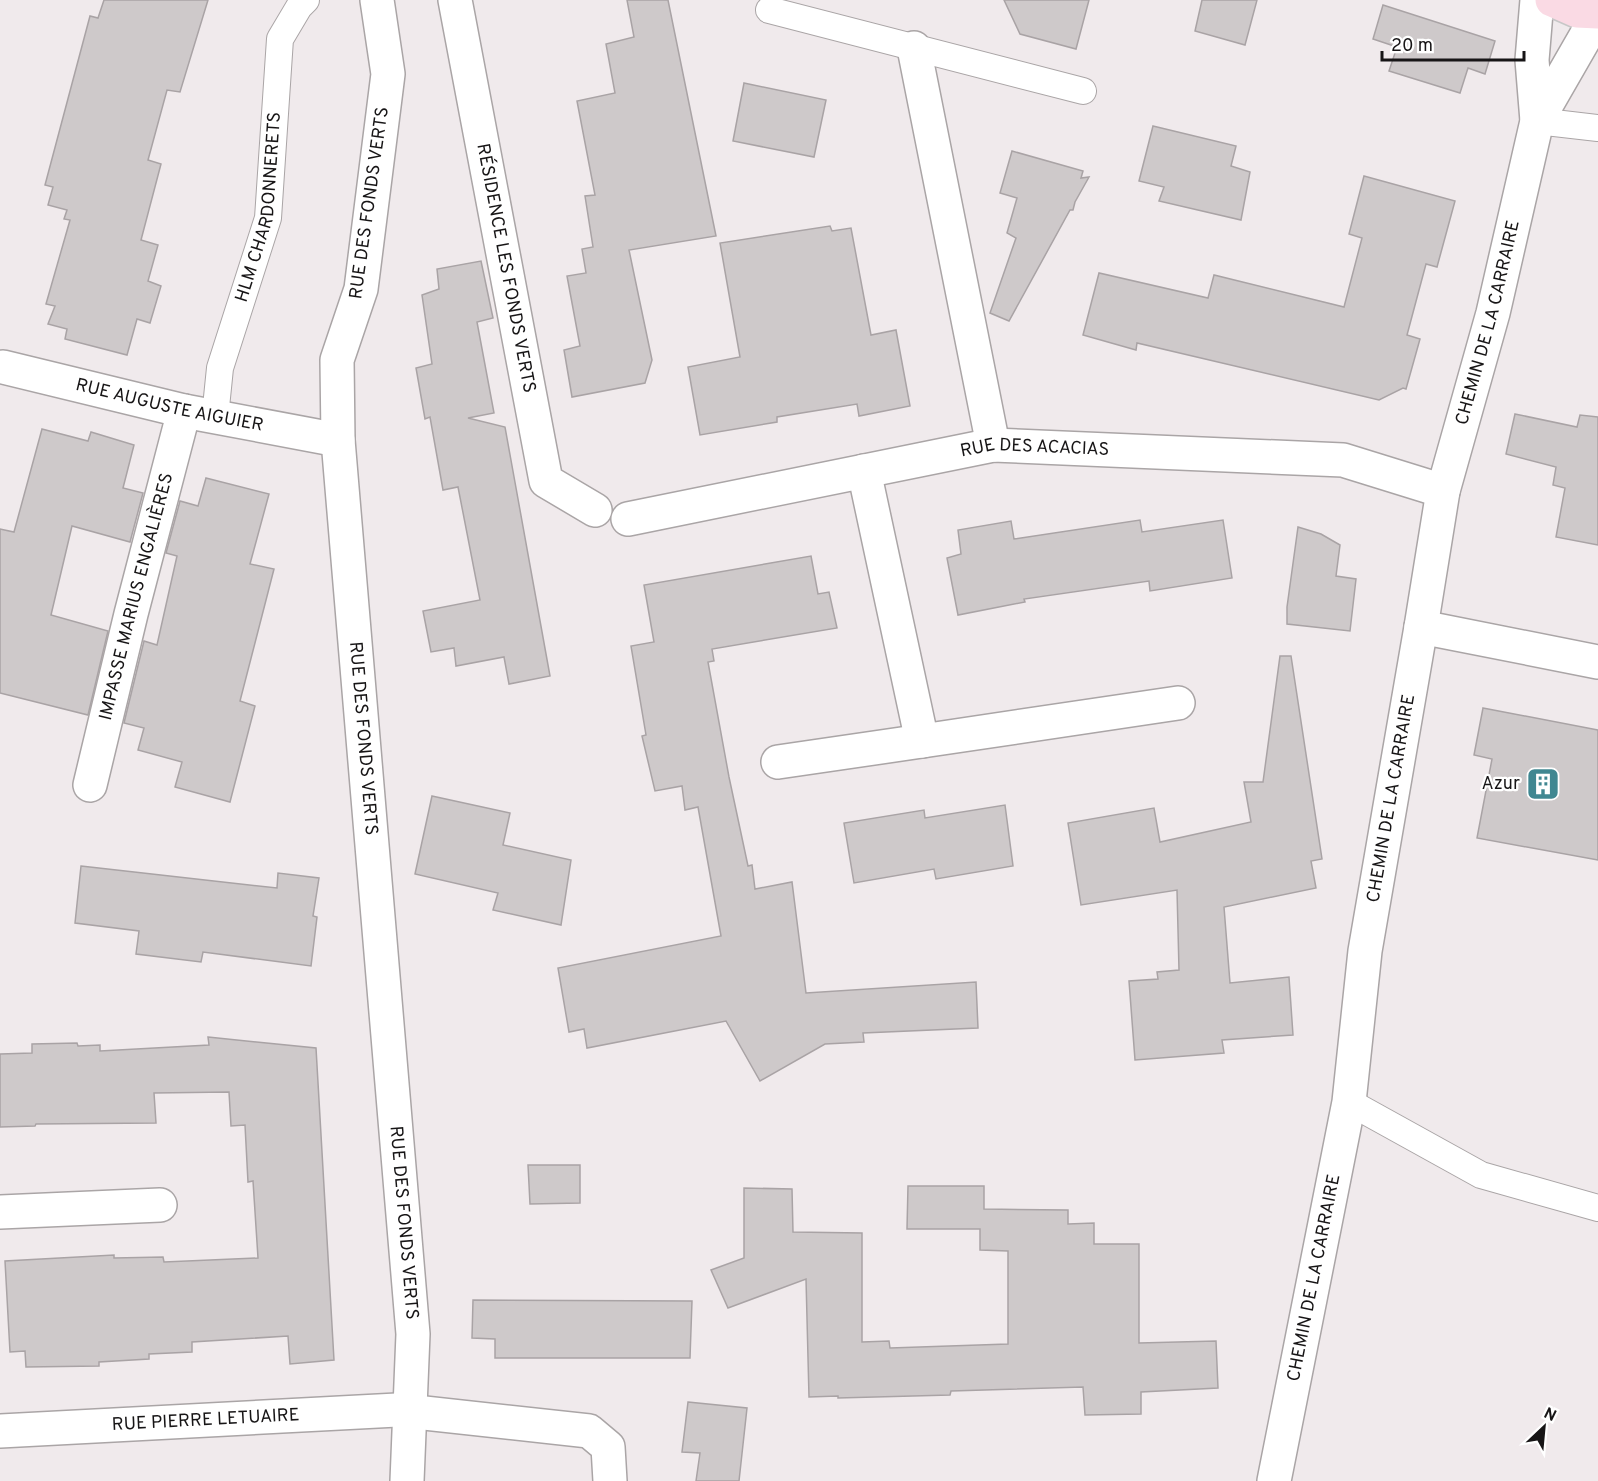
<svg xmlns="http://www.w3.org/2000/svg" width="1598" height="1481" font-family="Overpass,sans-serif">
	<rect width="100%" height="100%" fill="#f0eaec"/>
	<g fill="#cec9ca" stroke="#a9a3a5" stroke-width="1.5">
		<path d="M 104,0 L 208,0 L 180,92 L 167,90 L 148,160 L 161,164 L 141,240 L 158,245 L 148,281 L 161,286 L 150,323 L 137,319 L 127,355 L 65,339 L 67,329 L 48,324 L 55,306 L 46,304 L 70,220 L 64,219 L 67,210 L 48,205 L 53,187 L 45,185 L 90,16 L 98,18 Z"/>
		<path d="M 627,0 L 668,0 L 716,236 L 629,250 L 652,360 L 645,383 L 572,397 L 564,350 L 580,346 L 567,276 L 586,273 L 582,249 L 593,247 L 585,196 L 595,195 L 577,101 L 615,93 L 606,44 L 634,37 Z"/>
		<path d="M 1004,0 L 1089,0 L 1076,49 L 1020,34 Z"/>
		<path d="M 1202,0 L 1257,0 L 1245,45 L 1195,31 Z"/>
		<path d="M 1383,5 L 1495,41 L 1485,74 L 1468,68 L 1460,93 L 1389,71 L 1397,47 L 1373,39 Z"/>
		<path d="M 744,83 L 826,100 L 814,157 L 733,141 Z"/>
		<path d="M 1153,126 L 1236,146 L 1231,166 L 1250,172 L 1241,220 L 1159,201 L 1164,187 L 1139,181 Z"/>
		<path d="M 1012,151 L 1083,171 L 1081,178 L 1089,177 L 1075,202 L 1073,210 L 1070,210 L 1009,321 L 990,313 L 1016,238 L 1007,233 L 1017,198 L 1000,193 Z"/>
		<path d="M 1364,176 L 1455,201 L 1437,267 L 1426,264 L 1407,335 L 1420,339 L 1406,389 L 1403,388 L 1379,400 L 1137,343 L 1136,350 L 1083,335 L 1099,273 L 1208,298 L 1214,275 L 1344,307 L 1362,238 L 1349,234 Z"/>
		<path d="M 830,226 L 832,231 L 851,228 L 871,335 L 896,330 L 910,406 L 859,416 L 857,404 L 777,417 L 777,422 L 700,435 L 688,367 L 740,357 L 720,243 Z"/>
		<path d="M 481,261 L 493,318 L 477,322 L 494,413 L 468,418 L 505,427 L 550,676 L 509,684 L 504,657 L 456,666 L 454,648 L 431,652 L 423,611 L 480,600 L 458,487 L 443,490 L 430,417 L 425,419 L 416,368 L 432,364 L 422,295 L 439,289 L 437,269 Z"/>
		<path d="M 1515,414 L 1577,427 L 1580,415 L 1598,417 L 1598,545 L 1556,537 L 1565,488 L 1553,485 L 1556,467 L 1506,454 Z"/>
		<path d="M 42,429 L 88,441 L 91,432 L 134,445 L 123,488 L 143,493 L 130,542 L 72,526 L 51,615 L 108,631 L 88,715 L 0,693 L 0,529 L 14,532 Z"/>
		<path d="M 206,478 L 269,494 L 250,564 L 274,569 L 240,701 L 255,706 L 230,802 L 175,787 L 182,762 L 138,750 L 144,728 L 124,723 L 144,641 L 157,645 L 177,556 L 166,553 L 180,501 L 198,506 Z"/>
		<path d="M 1140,520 L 1142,532 L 1223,520 L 1232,578 L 1150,591 L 1149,581 L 1024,599 L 1025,602 L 958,615 L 947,558 L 961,554 L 958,530 L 1011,521 L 1014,539 Z"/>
		<path d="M 1298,527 L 1321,534 L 1340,545 L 1336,576 L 1356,579 L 1350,631 L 1287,624 L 1287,607 Z"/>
		<path d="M 811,556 L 818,594 L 829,592 L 837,628 L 712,649 L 714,661 L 708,662 L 729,777 L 748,866 L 752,865 L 755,889 L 792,882 L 806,993 L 976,982 L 978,1028 L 863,1033 L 864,1042 L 825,1044 L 760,1081 L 726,1021 L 587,1048 L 584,1029 L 569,1032 L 558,968 L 721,936 L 698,807 L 685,810 L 682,786 L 655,791 L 642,736 L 646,735 L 631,646 L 654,642 L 644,585 Z"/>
		<path d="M 1280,656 L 1291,656 L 1322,859 L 1311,861 L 1316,888 L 1224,907 L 1230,983 L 1289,977 L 1293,1035 L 1222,1040 L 1224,1053 L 1135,1060 L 1129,981 L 1158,979 L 1157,972 L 1179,970 L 1177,890 L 1081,905 L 1068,823 L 1154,808 L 1160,842 L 1251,822 L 1244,782 L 1263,782 Z"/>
		<path d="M 1483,708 L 1598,730 L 1598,860 L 1477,838 L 1492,759 L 1474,755 Z"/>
		<path d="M 432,796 L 510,813 L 503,845 L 571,860 L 561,925 L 493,910 L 498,893 L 415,874 Z"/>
		<path d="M 1005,805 L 1013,866 L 936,879 L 934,869 L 854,883 L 844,823 L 924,810 L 925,818 Z"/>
		<path d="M 81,866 L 277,888 L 278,873 L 319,878 L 313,916 L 317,917 L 311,966 L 203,952 L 201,962 L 136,954 L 139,931 L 75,923 Z"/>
		<path d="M 208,1037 L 316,1048 L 334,1360 L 290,1364 L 288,1336 L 192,1342 L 192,1352 L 149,1354 L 149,1359 L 99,1362 L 99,1366 L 26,1367 L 25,1351 L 10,1352 L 5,1261 L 114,1255 L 114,1258 L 163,1257 L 164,1262 L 258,1258 L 253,1181 L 248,1182 L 245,1125 L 231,1126 L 229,1092 L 154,1093 L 156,1123 L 36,1124 L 35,1126 L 0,1127 L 0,1054 L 32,1053 L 32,1044 L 77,1043 L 78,1046 L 100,1045 L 100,1051 L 209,1045 Z"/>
		<path d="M 528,1165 L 580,1165 L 580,1203 L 530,1204 Z"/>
		<path d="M 908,1186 L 984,1186 L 984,1209 L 1068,1210 L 1068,1224 L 1094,1223 L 1094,1244 L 1139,1244 L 1139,1343 L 1216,1341 L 1218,1388 L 1141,1392 L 1141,1414 L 1085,1415 L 1083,1387 L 951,1391 L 950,1395 L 838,1398 L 838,1396 L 809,1397 L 806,1279 L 728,1308 L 711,1270 L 744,1258 L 744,1188 L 792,1189 L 793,1232 L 862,1233 L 862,1342 L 889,1341 L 890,1348 L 1008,1344 L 1008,1251 L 980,1250 L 980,1229 L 907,1229 Z"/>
		<path d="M 473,1300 L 692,1301 L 690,1358 L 495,1358 L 495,1339 L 472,1338 Z"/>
		<path d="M 688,1402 L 747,1408 L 739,1481 L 696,1481 L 700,1453 L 682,1452 Z"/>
	</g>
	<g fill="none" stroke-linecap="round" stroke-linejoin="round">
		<g stroke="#aaa5a6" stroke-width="28">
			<g id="lane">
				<path d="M 769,10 L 1083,91"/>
				<path d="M 1537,121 L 1598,128"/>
				<path id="s1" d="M 215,417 L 220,368 L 268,218 L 280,39 L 299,7 L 306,0"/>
				<path d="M 1349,1102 L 1481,1175 L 1598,1208"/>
			</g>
		</g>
		<g stroke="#aaa5a6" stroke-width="36">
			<g id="street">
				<path id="s2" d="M 377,0 L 388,74 L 361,289 L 337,360 L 338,440 L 413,1334 L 407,1481"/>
				<path id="s3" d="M 455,0 L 546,481 L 595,510"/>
				<path d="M 914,48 L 993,445"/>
				<path d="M 1537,121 L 1598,15"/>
				<path id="s4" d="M 3,367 L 184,411 L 338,440"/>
				<path d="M 864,471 L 922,741 L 1178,703"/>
				<path id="s5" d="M 628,519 L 993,445 L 1343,460 L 1443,491"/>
				<path d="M 1421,627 L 1598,662"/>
				<path d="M 778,762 L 922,741"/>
				<path id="s6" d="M 90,785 L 131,614 L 184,411"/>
				<path d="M 0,1212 L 160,1205"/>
				<path id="s7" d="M 0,1431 L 397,1410 L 589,1431 L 608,1447 L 610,1481"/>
				<path id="s8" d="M 1274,1481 L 1349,1102 L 1365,951 L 1421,627 L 1443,491 L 1493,313 L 1537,121 L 1532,60 L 1537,0"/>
			</g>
		</g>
		<g stroke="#c7c7c7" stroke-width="36">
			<path id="primary" d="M 1552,0 L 1577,11 L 1598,12"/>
		</g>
		<use href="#lane" stroke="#fff" stroke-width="26"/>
		<use href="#street" stroke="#fff" stroke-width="33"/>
		<use href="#primary" stroke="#fadae4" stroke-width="33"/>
	</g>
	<defs>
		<g id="building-square" transform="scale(1.725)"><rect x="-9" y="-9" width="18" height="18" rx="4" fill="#408791" stroke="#fff"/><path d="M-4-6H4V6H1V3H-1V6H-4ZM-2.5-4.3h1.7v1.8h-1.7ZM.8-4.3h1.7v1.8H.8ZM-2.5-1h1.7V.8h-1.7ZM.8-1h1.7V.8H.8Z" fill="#fff"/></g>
	</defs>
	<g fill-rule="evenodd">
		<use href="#building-square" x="1543" y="784"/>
	</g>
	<g text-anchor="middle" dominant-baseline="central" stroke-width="4.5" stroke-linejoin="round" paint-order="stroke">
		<g font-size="18" fill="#171516" stroke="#fff">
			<text transform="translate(370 203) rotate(-82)">RUE DES FONDS VERTS</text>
			<text stroke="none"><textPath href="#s1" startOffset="216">HLM CHARDONNERETS</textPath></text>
			<text stroke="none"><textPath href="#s3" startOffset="273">RÉSIDENCE LES FONDS VERTS</textPath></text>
			<text stroke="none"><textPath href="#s8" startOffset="1179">CHEMIN DE LA CARRAIRE</textPath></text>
			<text stroke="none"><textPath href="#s4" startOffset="171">RUE AUGUSTE AIGUIER</textPath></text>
			<text stroke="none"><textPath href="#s5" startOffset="414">RUE DES ACACIAS</textPath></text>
			<text stroke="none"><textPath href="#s6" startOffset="194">IMPASSE MARIUS ENGALIÈRES</textPath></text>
			<text stroke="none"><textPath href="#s2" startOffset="746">RUE DES FONDS VERTS</textPath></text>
			<text stroke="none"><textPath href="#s8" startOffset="693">CHEMIN DE LA CARRAIRE</textPath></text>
			<text stroke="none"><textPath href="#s2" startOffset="1232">RUE DES FONDS VERTS</textPath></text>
			<text stroke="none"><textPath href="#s8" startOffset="207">CHEMIN DE LA CARRAIRE</textPath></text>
			<text stroke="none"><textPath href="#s7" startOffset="206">RUE PIERRE LETUAIRE</textPath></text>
		</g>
		<g font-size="18" fill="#171516" stroke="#fff" text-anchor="end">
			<text x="1520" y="784">Azur</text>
		</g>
	</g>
	<g transform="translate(1544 1427) rotate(26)" stroke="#ffffff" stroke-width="4.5" paint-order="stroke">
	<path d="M0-4.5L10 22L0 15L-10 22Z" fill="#171516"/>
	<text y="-9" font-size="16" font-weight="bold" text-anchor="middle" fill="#171516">N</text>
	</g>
	<path d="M1382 51v9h142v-9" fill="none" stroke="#171516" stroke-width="3"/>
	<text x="1391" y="51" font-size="18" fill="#171516" stroke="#ffffff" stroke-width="4.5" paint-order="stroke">20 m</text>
</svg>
